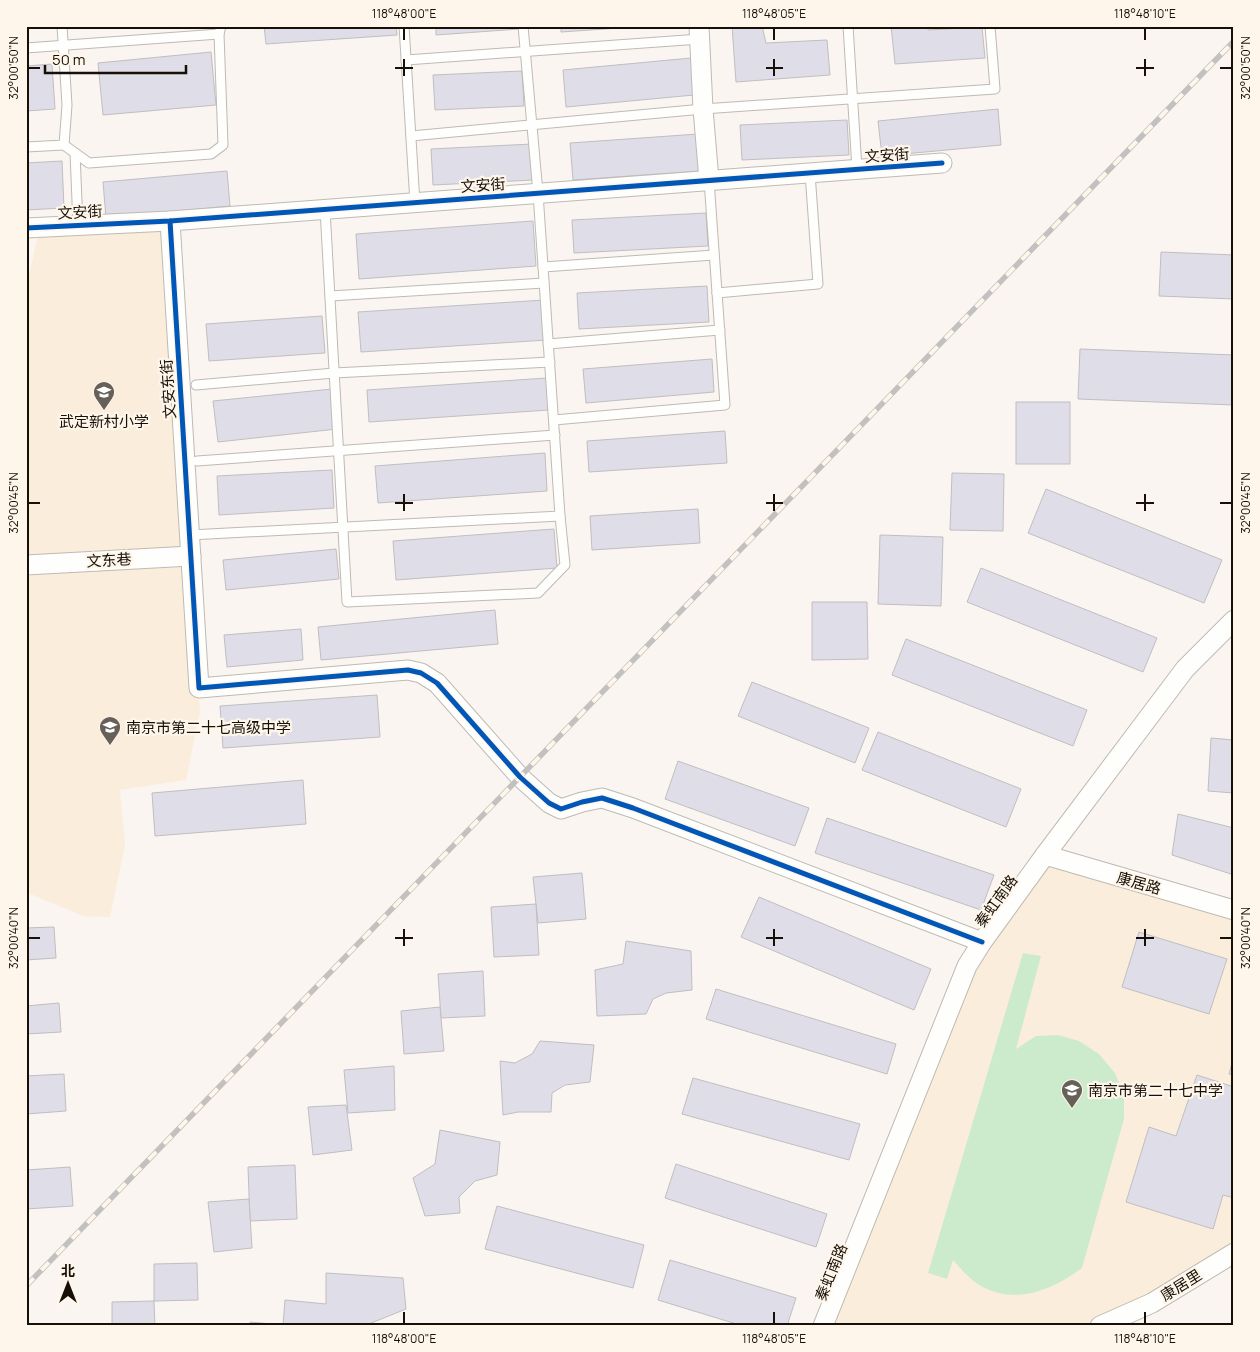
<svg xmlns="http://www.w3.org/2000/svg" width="1260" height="1352" font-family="Manrope,'Noto Sans SC',sans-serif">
	<rect width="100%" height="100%" fill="#faf5f0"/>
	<g fill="#fbeddc">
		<path d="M 170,221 L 200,711 L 186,780 L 120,790 L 125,845 L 110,917 L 83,916 L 26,892 L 26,287 L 40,227 Z"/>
		<path d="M 1045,855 L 1234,910 L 1234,1253 L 1100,1326 L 823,1326 L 967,966 Z"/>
	</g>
	<path fill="#ccebcc" d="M 1023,953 L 1041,956 L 1016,1049 L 1036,1036 L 1058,1035 L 1079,1041 L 1099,1054 L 1115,1073 L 1124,1095 L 1124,1119 L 1082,1268 C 1054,1289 1016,1306 981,1286 C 970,1280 961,1269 953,1260 L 947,1279 L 928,1273 Z"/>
	<g fill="#dfdde7" stroke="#c0bec1">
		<path d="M 264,26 L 396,26 L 397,35 L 266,44 Z"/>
		<path d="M 436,26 L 518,26 L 519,29 L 436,35 Z"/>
		<path d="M 561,26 L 648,26 L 561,32 Z"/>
		<path d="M 732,26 L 762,26 L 766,43 L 827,40 L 830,75 L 736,82 Z"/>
		<path d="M 891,26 L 928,26 L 928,30 L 982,27 L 985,58 L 895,64 Z"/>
		<path d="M 211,52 L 216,105 L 103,115 L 98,63 Z"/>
		<path d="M 691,58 L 694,95 L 566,107 L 563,70 Z"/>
		<path d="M 52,64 L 55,109 L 26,111 L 26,66 Z"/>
		<path d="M 522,71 L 524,106 L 435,110 L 433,75 Z"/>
		<path d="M 998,109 L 1001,145 L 882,156 L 878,121 Z"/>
		<path d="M 847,120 L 849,155 L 742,160 L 740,125 Z"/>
		<path d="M 698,134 L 701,171 L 573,180 L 570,143 Z"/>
		<path d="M 532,144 L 534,180 L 433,185 L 431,149 Z"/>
		<path d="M 62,161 L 64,208 L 26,210 L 26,163 Z"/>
		<path d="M 227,171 L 230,206 L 106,218 L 103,182 Z"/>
		<path d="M 706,213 L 708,246 L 574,253 L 572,220 Z"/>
		<path d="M 533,221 L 536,266 L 359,279 L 356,234 Z"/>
		<path d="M 1161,252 L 1234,255 L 1234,299 L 1159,296 Z"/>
		<path d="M 707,286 L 709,322 L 579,329 L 577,293 Z"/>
		<path d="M 544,300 L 547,340 L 361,352 L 358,312 Z"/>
		<path d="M 322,316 L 325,353 L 209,361 L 206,324 Z"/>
		<path d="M 1080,349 L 1234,355 L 1234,405 L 1078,399 Z"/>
		<path d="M 712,359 L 714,392 L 586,403 L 583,369 Z"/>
		<path d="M 547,378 L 549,410 L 369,422 L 367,390 Z"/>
		<path d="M 332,389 L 337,429 L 218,442 L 213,401 Z"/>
		<rect x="1016" y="402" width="54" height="62"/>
		<path d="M 725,431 L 727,463 L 589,472 L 587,441 Z"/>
		<path d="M 545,453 L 547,491 L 378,503 L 375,466 Z"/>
		<path d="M 332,470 L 334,508 L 219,515 L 217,476 Z"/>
		<path d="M 952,473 L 1004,474 L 1003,531 L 950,530 Z"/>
		<path d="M 1046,489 L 1222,560 L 1204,603 L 1028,533 Z"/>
		<path d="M 698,509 L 700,543 L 592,550 L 590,516 Z"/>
		<path d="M 554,529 L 557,568 L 396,580 L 393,541 Z"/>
		<path d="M 880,535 L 943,537 L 941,606 L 878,604 Z"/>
		<path d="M 336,549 L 339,579 L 226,590 L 223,560 Z"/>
		<path d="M 981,568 L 1157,638 L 1143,672 L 967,602 Z"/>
		<path d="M 812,602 L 867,602 L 868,659 L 812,660 Z"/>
		<path d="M 495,610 L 498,644 L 321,660 L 318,627 Z"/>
		<path d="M 301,629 L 303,660 L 227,667 L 224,635 Z"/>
		<path d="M 906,639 L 1087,710 L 1073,746 L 892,675 Z"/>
		<path d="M 752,682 L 869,728 L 855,763 L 738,716 Z"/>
		<path d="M 377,695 L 380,737 L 223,748 L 220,706 Z"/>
		<path d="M 878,732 L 1021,789 L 1006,827 L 862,770 Z"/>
		<path d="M 1211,738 L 1234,740 L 1234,793 L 1208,791 Z"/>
		<path d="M 678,761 L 809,808 L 795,846 L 665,799 Z"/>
		<path d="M 303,780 L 306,824 L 155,836 L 152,793 Z"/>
		<path d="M 1178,814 L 1234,828 L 1234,875 L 1172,855 Z"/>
		<path d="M 827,818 L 994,875 L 981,910 L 815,853 Z"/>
		<path d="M 582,873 L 586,919 L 538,923 L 533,877 Z"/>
		<path d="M 759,897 L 931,969 L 914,1010 L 741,937 Z"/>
		<path d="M 536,904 L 539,955 L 494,957 L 491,907 Z"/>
		<path d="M 54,927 L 56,958 L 26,960 L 26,928 Z"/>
		<path d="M 1139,932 L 1227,959 L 1209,1014 L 1122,987 Z"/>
		<path d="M 626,941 L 691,951 L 692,990 L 666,993 L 653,999 L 646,1014 L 597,1016 L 595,970 L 623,964 Z"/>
		<path d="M 483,971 L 485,1016 L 441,1018 L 438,974 Z"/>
		<path d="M 716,989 L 896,1044 L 887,1074 L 706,1019 Z"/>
		<path d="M 59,1003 L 61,1032 L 26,1034 L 26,1006 Z"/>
		<path d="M 440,1007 L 444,1051 L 404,1054 L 401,1011 Z"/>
		<path d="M 540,1041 L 594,1045 L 590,1082 L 565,1085 L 552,1093 L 551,1112 L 518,1112 L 503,1115 L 500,1061 L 515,1063 L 532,1054 Z"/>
		<path d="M 1234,1056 L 1234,1075 L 1229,1074 Z"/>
		<path d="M 394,1066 L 395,1110 L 348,1113 L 344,1070 Z"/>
		<path d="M 64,1074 L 66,1111 L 26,1114 L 26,1076 Z"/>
		<path d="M 1197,1075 L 1234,1087 L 1234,1198 L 1223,1195 L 1213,1229 L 1126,1202 L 1149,1127 L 1176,1136 Z"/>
		<path d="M 693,1078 L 860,1124 L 849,1160 L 682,1114 Z"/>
		<path d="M 346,1105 L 352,1150 L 313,1155 L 308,1107 Z"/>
		<path d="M 440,1130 L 500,1142 L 497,1175 L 475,1181 L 459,1197 L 460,1213 L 425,1216 L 413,1178 L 435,1164 Z"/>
		<path d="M 676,1164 L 827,1214 L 816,1247 L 665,1198 Z"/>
		<path d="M 295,1165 L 297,1219 L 250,1221 L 248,1167 Z"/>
		<path d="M 70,1167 L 73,1206 L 26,1209 L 26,1170 Z"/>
		<path d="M 249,1199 L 252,1248 L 214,1252 L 208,1202 Z"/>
		<path d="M 497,1206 L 644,1245 L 633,1288 L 485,1249 Z"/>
		<path d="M 670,1260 L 796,1298 L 787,1326 L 743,1326 L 658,1300 Z"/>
		<path d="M 197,1263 L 198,1300 L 154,1301 L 154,1264 Z"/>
		<path d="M 326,1273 L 403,1278 L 406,1309 L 364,1326 L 250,1326 L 250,1322 L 283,1325 L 285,1300 L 326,1304 Z"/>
		<path d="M 154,1301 L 155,1326 L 112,1326 L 112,1302 Z"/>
	</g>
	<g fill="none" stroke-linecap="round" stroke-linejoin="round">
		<g stroke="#bfbab2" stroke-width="11">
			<g id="lane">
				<path d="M 404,26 L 415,203"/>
				<path d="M 848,26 L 857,169"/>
				<path d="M 26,48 L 219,34 L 221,26"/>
				<path d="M 406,60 L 700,39"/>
				<path d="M 411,136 L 703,109 L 995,89 L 990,26"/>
				<path d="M 64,145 L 89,163 L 211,154 L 223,145 L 219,34"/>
				<path d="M 26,147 L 64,145 L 67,105 L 62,26"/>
				<path d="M 75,153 L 78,225"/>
				<path d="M 325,209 L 347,602 L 538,593 L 565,565 L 560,516"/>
				<path d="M 543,267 L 714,255"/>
				<path d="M 717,293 L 818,284 L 810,173"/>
				<path d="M 330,296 L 544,283"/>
				<path d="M 548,344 L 720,330"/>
				<path d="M 196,385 L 334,373 L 550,362"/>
				<path d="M 554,420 L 725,405 L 709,180"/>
				<path d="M 197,461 L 555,435"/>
				<path d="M 190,535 L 560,516 L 538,193 L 523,26"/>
			</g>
		</g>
		<g stroke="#bfbab2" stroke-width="21">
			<g id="street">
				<path d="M 699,26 L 703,109 L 709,180"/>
				<path d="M 170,221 L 199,688 L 408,670 L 421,673 L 437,683 L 520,777 L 549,803 L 561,809 L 582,802 L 602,798 L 633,808 L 982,942"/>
				<path d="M 26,228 L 170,221 L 942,163"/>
				<path d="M 26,565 L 191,556"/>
				<path d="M 1045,855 L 1234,910"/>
				<path d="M 823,1326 L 967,966 L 982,942 L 1045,855 L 1185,669 L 1234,620"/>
				<path d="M 1100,1326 L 1152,1303 L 1234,1253"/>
			</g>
		</g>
		<use href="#lane" stroke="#fefefd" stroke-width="9"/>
		<use href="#street" stroke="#fefefd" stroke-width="19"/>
		<g stroke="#c3c1bf" stroke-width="5.5">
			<path id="rail" d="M 26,1286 L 1234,41"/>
		</g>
		<use href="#rail" stroke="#fff6eb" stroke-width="4" stroke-dasharray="11" stroke-linecap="butt"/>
		<g stroke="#fff6eb" stroke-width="8">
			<g id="cycleway">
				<path d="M 170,221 L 199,688 L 408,670 L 421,673 L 437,683 L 520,777 L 549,803 L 561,809 L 582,802 L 602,798 L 633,808 L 982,942"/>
				<path d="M 26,228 L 170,221 L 942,163"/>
			</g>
		</g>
		<use href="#cycleway" stroke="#0057b8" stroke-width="5"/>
	</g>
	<path fill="none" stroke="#171007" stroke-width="2" d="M 404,28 L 404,40M 774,28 L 774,40M 1145,28 L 1145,40M 404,59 L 404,76M 774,59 L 774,76M 1145,59 L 1145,76M 28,68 L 40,68M 395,68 L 413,68M 766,68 L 783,68M 1136,68 L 1154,68M 1220,68 L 1232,68M 404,494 L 404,511M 774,494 L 774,511M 1145,494 L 1145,511M 28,503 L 40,503M 395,503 L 413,503M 766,503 L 783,503M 1136,503 L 1154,503M 1220,503 L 1232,503M 404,929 L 404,946M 774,929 L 774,946M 1145,929 L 1145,946M 28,938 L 40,938M 395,938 L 413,938M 766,938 L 783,938M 1136,938 L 1154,938M 1220,938 L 1232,938M 404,1312 L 404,1324M 774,1312 L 774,1324M 1145,1312 L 1145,1324"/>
	<defs>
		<g id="school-pin" transform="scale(1.125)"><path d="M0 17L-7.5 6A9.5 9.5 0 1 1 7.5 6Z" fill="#666059" stroke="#fff6eb"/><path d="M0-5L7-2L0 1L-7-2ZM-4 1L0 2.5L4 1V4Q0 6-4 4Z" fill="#fff"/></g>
	</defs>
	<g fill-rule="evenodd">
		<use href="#school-pin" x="104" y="392"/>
		<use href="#school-pin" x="110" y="727"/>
		<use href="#school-pin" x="1072" y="1090"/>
	</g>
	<g text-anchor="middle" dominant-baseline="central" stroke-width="4.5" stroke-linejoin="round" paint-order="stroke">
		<g font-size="15" fill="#171007" stroke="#fff6eb">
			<text transform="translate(887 155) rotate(-4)">文安街</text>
			<text transform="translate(483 185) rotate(-4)">文安街</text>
			<text transform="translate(80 212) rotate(-3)">文安街</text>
			<text transform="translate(168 389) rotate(-94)">文安东街</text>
			<text transform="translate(109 560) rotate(-3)">文东巷</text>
			<text transform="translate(1139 883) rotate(16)">康居路</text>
			<text transform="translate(996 901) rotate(-54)">秦虹南路</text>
			<text transform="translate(831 1272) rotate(-68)">秦虹南路</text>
			<text transform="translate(1181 1285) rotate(-32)">康居里</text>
		</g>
		<g font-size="15" fill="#171007" stroke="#fff6eb" text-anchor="start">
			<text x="104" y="421" text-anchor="middle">武定新村小学</text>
			<text x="126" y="727">南京市第二十七高级中学</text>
			<text x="1088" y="1090">南京市第二十七中学</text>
		</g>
	</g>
	<rect width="1260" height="1352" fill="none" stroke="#fff6eb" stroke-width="55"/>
	<g transform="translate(68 1284)" stroke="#fff6eb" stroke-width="4" paint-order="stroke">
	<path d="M0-4L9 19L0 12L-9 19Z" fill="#171007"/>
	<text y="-8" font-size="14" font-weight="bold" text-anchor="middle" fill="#171007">北</text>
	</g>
	<path d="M45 65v8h141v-8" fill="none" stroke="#171007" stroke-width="2.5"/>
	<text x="52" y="65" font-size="15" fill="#171007" stroke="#fff6eb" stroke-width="4" paint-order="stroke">50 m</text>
	<rect x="28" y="28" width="1204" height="1296" fill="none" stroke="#171007" stroke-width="2"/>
	<g font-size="12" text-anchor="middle" fill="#171007">
		<text x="404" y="18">118°48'00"E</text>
		<text x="774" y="18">118°48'05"E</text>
		<text x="1145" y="18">118°48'10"E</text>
		<text transform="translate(14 68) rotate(-90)" y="4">32°00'50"N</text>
		<text transform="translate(1246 68) rotate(-90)" y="4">32°00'50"N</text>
		<text transform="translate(14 503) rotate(-90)" y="4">32°00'45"N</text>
		<text transform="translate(1246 503) rotate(-90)" y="4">32°00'45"N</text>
		<text transform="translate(14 938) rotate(-90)" y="4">32°00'40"N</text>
		<text transform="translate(1246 938) rotate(-90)" y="4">32°00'40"N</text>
		<text x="404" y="1343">118°48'00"E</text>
		<text x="774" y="1343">118°48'05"E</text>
		<text x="1145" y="1343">118°48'10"E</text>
	</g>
</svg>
